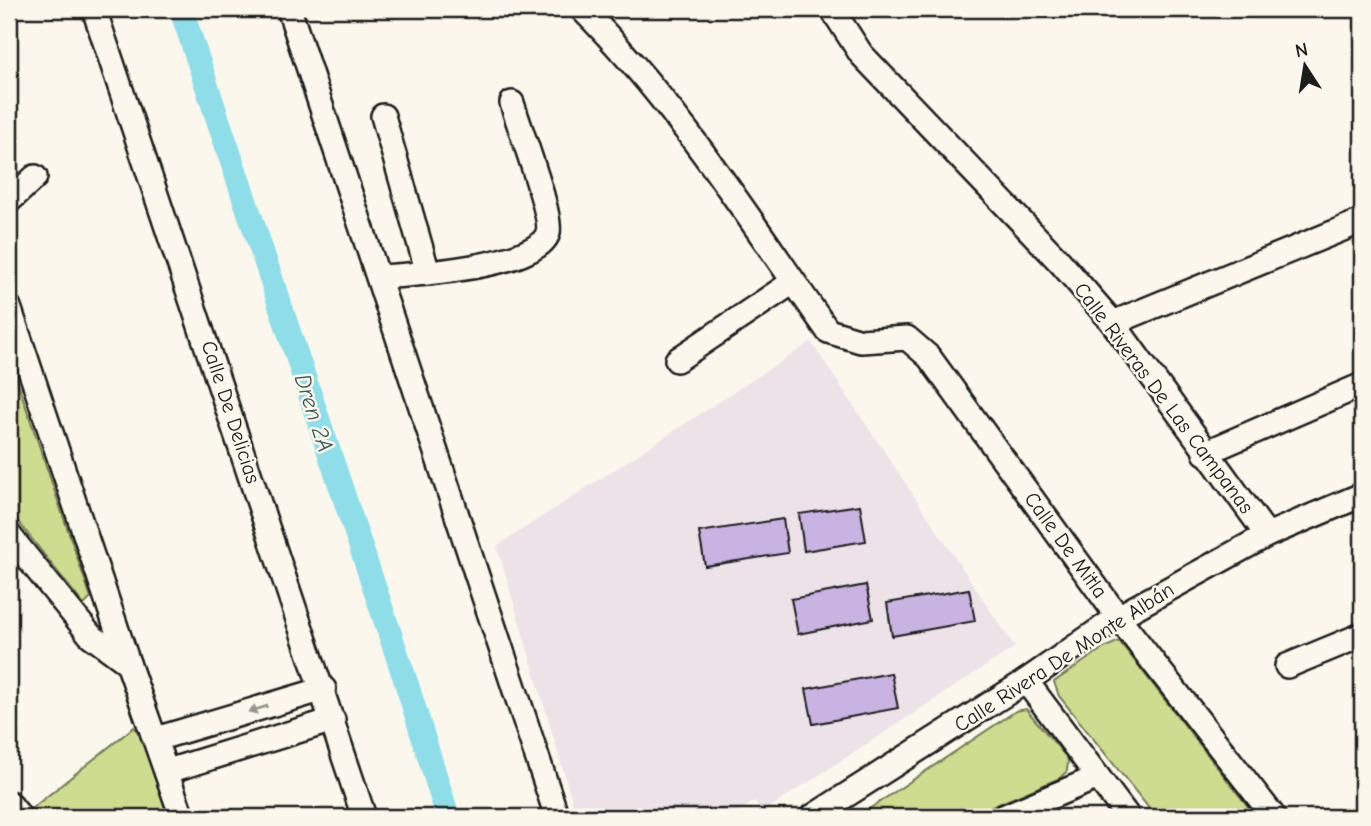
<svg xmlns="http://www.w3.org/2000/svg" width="1371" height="826" font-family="'Comic Neue',sans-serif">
	<rect width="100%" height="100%" fill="#fbf7ec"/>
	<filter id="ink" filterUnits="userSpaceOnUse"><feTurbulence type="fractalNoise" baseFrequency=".0143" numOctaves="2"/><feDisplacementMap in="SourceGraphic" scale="14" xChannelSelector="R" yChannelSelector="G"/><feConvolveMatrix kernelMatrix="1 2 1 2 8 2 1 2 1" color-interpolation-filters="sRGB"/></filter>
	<g filter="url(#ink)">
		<path fill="#ece3e9" d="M 811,342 L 1015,647 L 761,813 L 755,801 L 730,817 L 577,817 L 497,546 Z"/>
		<g fill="#cedc90" stroke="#757c56" stroke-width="2">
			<path d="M 9,357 L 91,598 L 84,605 L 9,510 Z"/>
			<path d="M 1119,641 L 1256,817 L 1156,817 L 1059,696 L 1054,682 L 1102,649 Z"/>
			<path d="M 1026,709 L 1068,759 L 1067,771 L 1060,778 L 968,817 L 857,817 L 1016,711 Z"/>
			<path d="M 134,727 L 147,745 L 171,817 L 36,817 L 30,810 Z"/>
		</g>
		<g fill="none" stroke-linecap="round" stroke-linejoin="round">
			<path stroke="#8ddee8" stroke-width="24" d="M 181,9 L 407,685 L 448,817"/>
		</g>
		<g fill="#c8b3e2" stroke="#1c1c1c" stroke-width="2">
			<path d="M 860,505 L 866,541 L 804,551 L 799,514 Z"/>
			<path d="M 783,519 L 788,553 L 705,566 L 699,532 Z"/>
			<path d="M 866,585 L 873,619 L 798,634 L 791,599 Z"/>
			<path d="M 969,589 L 975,621 L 892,636 L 887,603 Z"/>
			<path d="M 891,673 L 898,708 L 813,724 L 806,689 Z"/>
		</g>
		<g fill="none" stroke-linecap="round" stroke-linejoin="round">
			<g stroke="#1c1c1c" stroke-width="28">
				<g id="minor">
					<path d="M 94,9 L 364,817"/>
					<path d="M 289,9 L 557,817"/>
					<path d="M 582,9 C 677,104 751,222 828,331 L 861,341 L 907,338 L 929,357 L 1118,617 L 1274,817"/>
					<path d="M 832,9 L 861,54 L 1060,262 L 1113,323 L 1267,535"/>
					<path d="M 383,116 L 428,273"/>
					<path d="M 9,201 L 35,177"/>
					<path d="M 379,277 C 411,275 538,267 548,233 C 553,215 519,127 512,103"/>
					<path d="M 9,307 L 128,663"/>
					<path d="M 1113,323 L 1362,221"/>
					<path d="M 677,360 L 793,282"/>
					<path d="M 1205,453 L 1362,385"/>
					<path d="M 9,535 L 90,635 L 128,663 L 182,817"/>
					<path d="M 1287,666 L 1362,635"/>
					<path d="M 1026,681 L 1128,817"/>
					<path d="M 156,739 L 324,689"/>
					<path d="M 168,771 L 333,720"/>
					<path d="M 9,803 L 20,817"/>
					<path d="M 812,817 L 1026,681 L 1118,617 L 1267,535 L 1362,495"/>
					<path d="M 1003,817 L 1098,777"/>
				</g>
			</g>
			<use href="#minor" stroke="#fbf7ec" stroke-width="23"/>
		</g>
		<defs><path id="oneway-solid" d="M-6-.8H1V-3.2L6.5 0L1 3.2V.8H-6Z" transform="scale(1.75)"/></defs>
		<use fill="#97948e" href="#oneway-solid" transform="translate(258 709) rotate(163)"/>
	</g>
	<g text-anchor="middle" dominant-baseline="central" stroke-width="5" stroke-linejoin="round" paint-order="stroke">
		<g font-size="21" fill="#1c1c1c" stroke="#fbf7ec">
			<text transform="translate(1164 398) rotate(53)">Calle Riveras De Las Campanas</text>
			<text transform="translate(231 412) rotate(72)">Calle De Delicias</text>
			<text transform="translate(1066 545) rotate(54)">Calle De Mitla</text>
			<text transform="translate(1064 657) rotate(-33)">Calle Rivera De Monte Albán</text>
		</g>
		<g font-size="23" font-style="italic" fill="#3e5659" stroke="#fbf7ec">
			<text transform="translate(314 413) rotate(72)">Dren 2A</text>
		</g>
	</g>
	<rect width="1371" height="826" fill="none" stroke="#fbf7ec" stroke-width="35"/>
	<rect x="18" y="18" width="1336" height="791" fill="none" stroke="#1c1c1c" stroke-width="2.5" filter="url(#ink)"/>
	<g transform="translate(1305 66) rotate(348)" stroke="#fbf7ec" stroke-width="5" paint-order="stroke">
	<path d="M0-5L12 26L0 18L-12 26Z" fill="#1c1c1c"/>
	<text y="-10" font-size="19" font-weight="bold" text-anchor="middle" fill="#1c1c1c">N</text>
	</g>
</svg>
